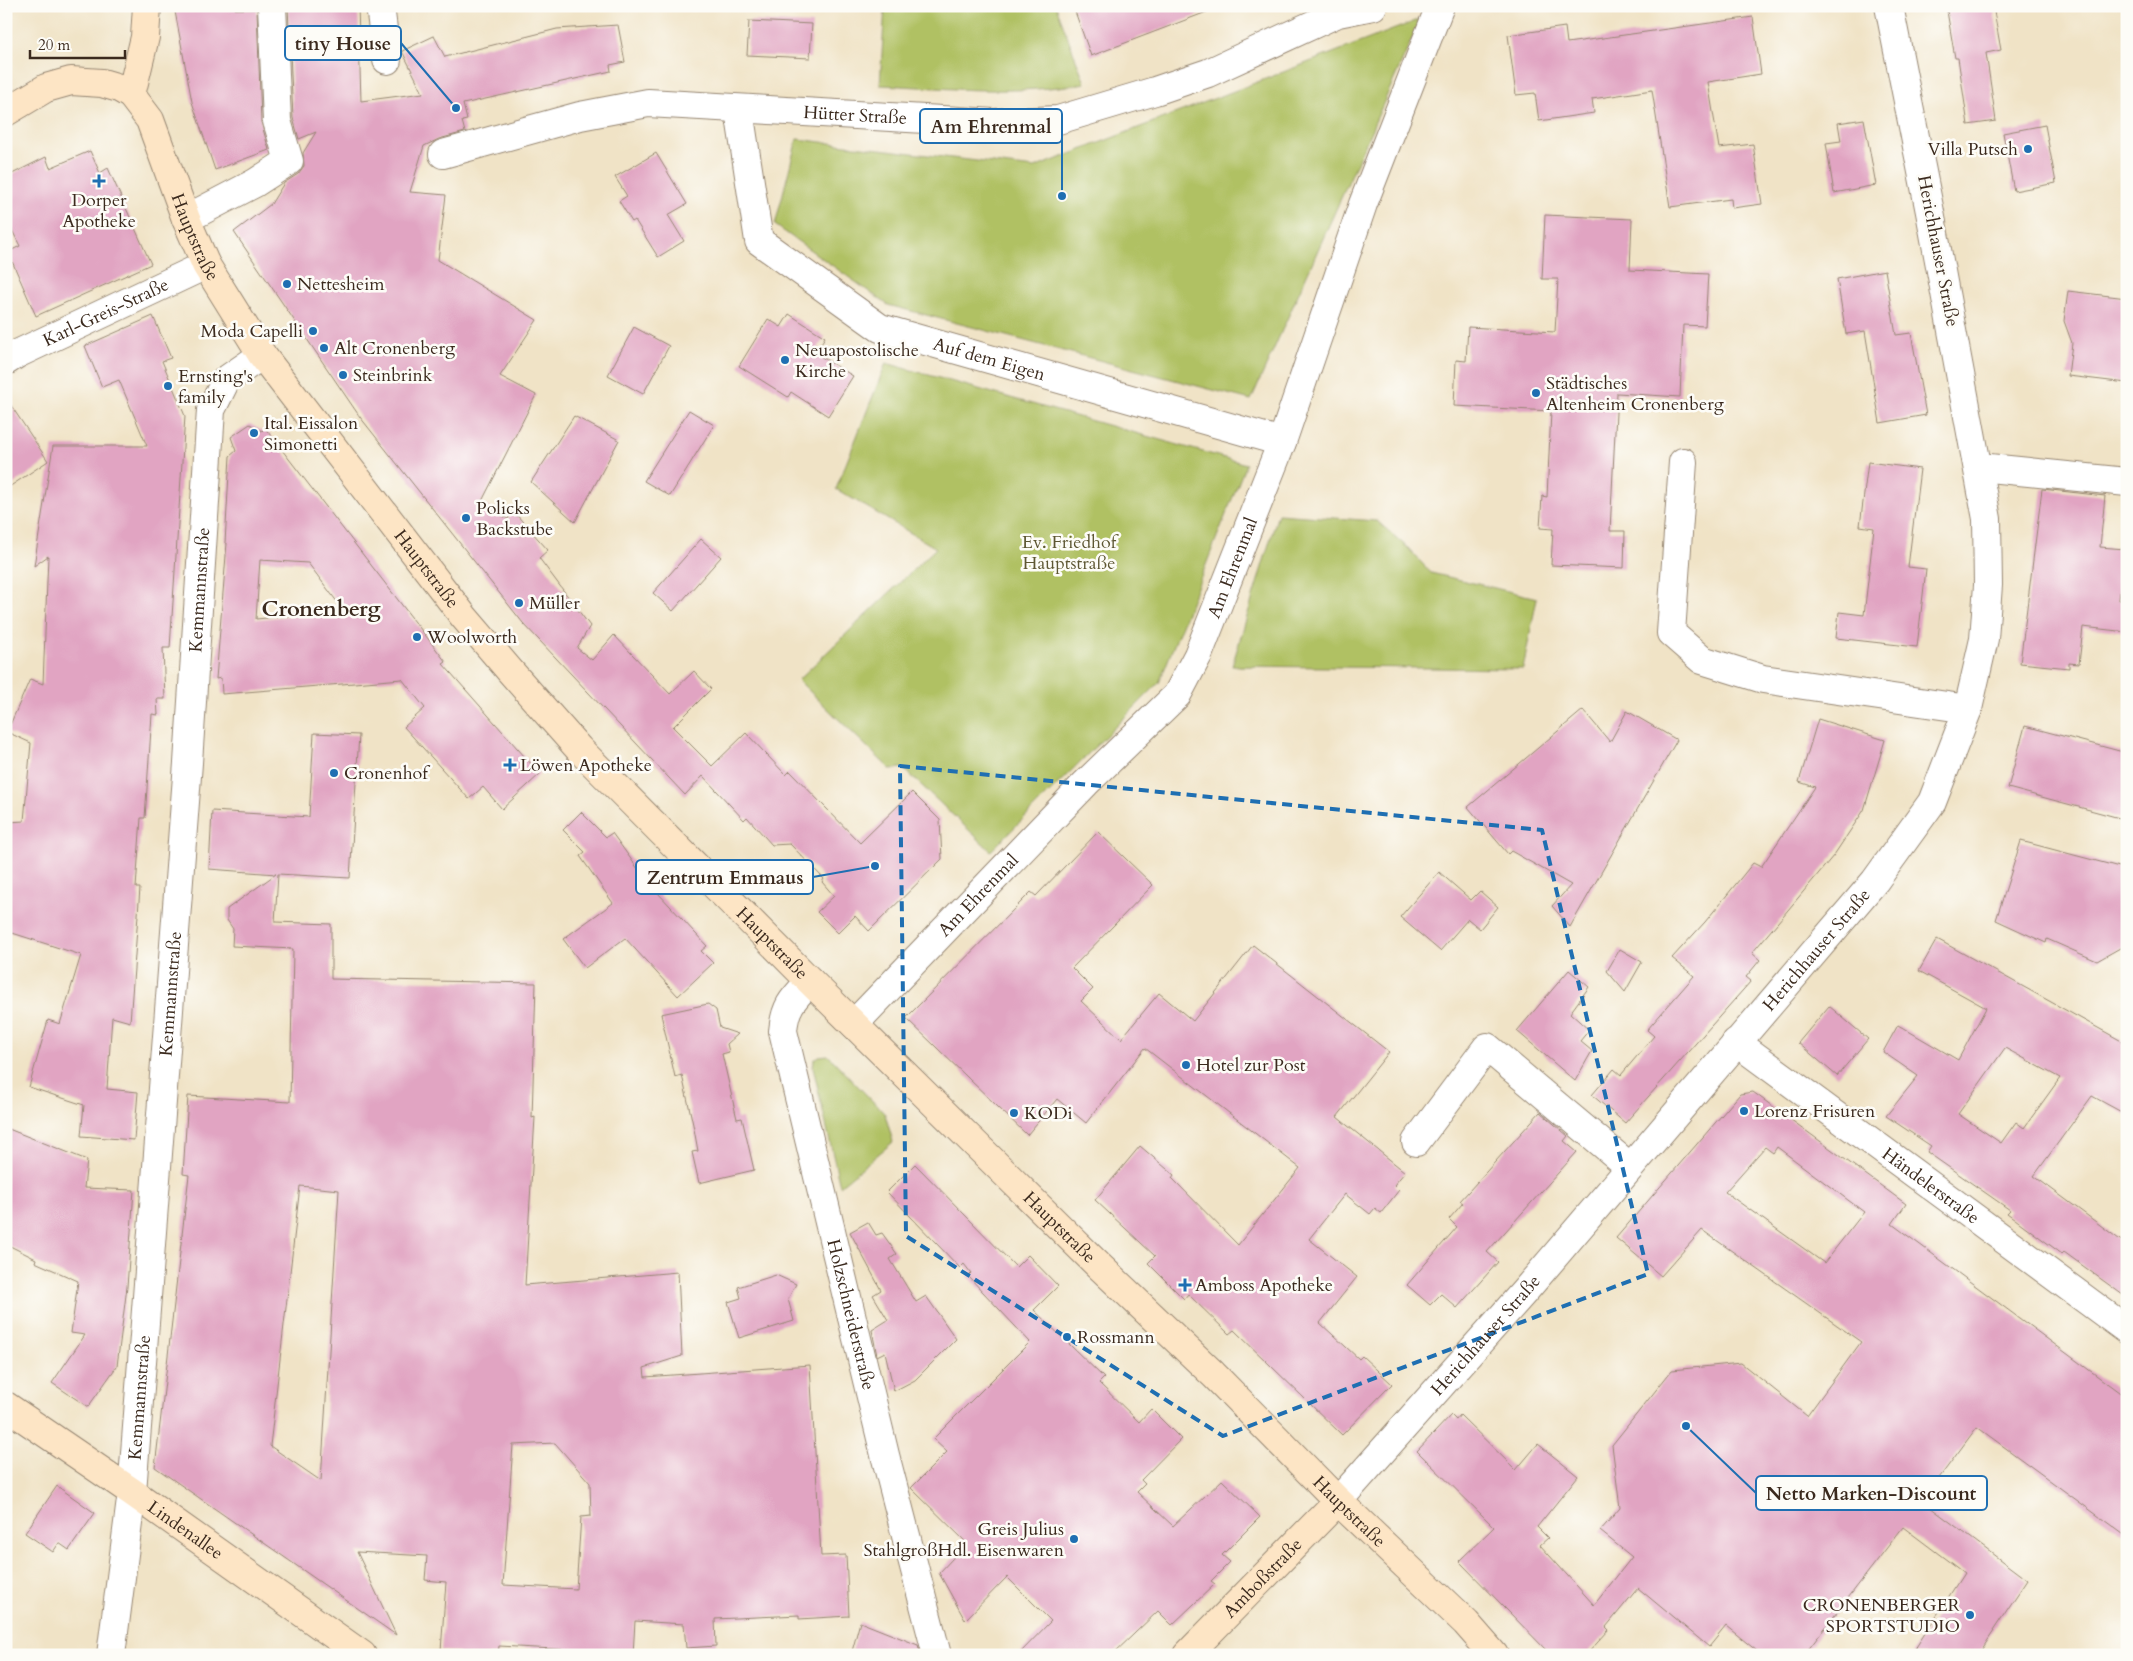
<svg xmlns="http://www.w3.org/2000/svg" width="2133" height="1661" font-family="Cardo,serif">
	<rect width="100%" height="100%" fill="#fdfcf7"/>
	<filter id="ink" filterUnits="userSpaceOnUse"><feTurbulence type="fractalNoise" baseFrequency=".02" numOctaves="2"/><feDisplacementMap in="SourceGraphic" scale="10" xChannelSelector="R" yChannelSelector="G"/><feConvolveMatrix kernelMatrix="1 2 1 2 8 2 1 2 1" color-interpolation-filters="sRGB"/></filter>
	<filter id="wash" filterUnits="userSpaceOnUse"><feTurbulence type="fractalNoise" baseFrequency=".0096" numOctaves="4" result="noise"/><feDisplacementMap in="SourceGraphic" scale="20" xChannelSelector="R" yChannelSelector="G"/><feGaussianBlur stdDeviation="1.12" result="paint"/><feColorMatrix in="noise" values="0 0 0 0 0 0 0 0 0 0 0 0 0 0 0 0 0 1.4 0 .05"/><feComposite in="paint" operator="in"/></filter>
	<g filter="url(#wash)">
		<rect width="100%" height="100%" fill="#f0e3c6"/>
		<g fill="#b0c164" stroke="#767641">
			<path d="M 885,6 L 1056,6 L 1085,83 C 1017,96 949,88 880,85 Z"/>
			<path d="M 1421,19 L 1251,400 L 888,305 L 775,225 L 797,139 L 1034,168 Z"/>
			<path d="M 886,363 L 1246,464 L 1159,683 L 991,851 L 903,768 L 890,769 L 798,680 L 936,548 L 836,489 Z"/>
			<path d="M 1278,514 L 1377,521 L 1408,548 L 1431,573 L 1537,598 L 1523,669 L 1232,666 Z"/>
			<path d="M 828,1055 L 885,1114 L 893,1142 L 840,1186 L 813,1067 L 814,1060 L 819,1056 Z"/>
		</g>
		<g id="blocks">
			<g fill="#e1a4c2" fill-rule="evenodd">
				<path d="M 174,6 L 235,6 L 235,9 L 257,9 L 261,122 L 269,150 L 215,170 L 192,102 Z"/>
				<path d="M 288,6 L 358,6 L 361,101 L 423,93 L 402,51 L 434,36 L 445,57 L 557,29 L 618,25 L 625,62 L 610,65 L 611,71 L 463,104 L 467,120 L 462,121 L 465,132 L 439,139 L 424,146 L 410,192 L 446,195 L 438,260 L 537,320 L 500,376 L 536,395 L 481,503 L 508,519 L 513,511 L 548,550 L 539,558 L 590,626 L 577,648 L 592,660 L 614,635 L 670,694 L 694,671 L 711,689 L 673,727 L 712,766 L 746,733 L 786,775 L 790,771 L 860,843 L 912,792 L 940,820 L 942,859 L 869,931 L 855,916 L 838,933 L 817,912 L 834,896 L 822,882 L 824,879 L 790,844 L 772,845 L 747,817 L 744,820 L 703,776 L 685,795 L 523,623 L 360,417 L 234,232 L 271,204 L 284,183 L 298,174 L 304,166 L 303,153 L 316,132 L 299,139 L 293,118 Z"/>
				<path d="M 1073,6 L 1217,6 L 1217,8 L 1091,56 Z"/>
				<path d="M 1973,6 L 1993,6 L 2001,50 L 1986,53 L 1996,121 L 1968,125 L 1958,58 L 1955,58 L 1947,11 Z"/>
				<path d="M 1753,17 L 1761,74 L 1708,82 L 1719,148 L 1753,144 L 1762,204 L 1732,208 L 1731,199 L 1670,207 L 1652,90 L 1592,99 L 1594,113 L 1539,121 L 1535,93 L 1516,95 L 1508,35 L 1565,27 L 1567,43 Z"/>
				<path d="M 749,21 L 812,24 L 810,58 L 747,55 Z"/>
				<path d="M 1864,119 L 1876,185 L 1834,193 L 1826,143 L 1841,141 L 1838,123 Z"/>
				<path d="M 2045,125 L 2056,183 L 2014,191 L 2003,133 Z"/>
				<path d="M 90,151 L 100,173 L 108,168 L 151,264 L 36,316 L 8,252 L 20,246 L 6,218 L 6,177 L 46,157 L 50,168 Z"/>
				<path d="M 656,153 L 687,204 L 668,215 L 684,241 L 658,257 L 635,220 L 632,222 L 619,201 L 627,196 L 615,177 Z"/>
				<path d="M 1545,215 L 1632,219 L 1630,270 L 1708,274 L 1705,326 L 1683,325 L 1680,397 L 1617,393 L 1610,531 L 1625,531 L 1624,568 L 1551,565 L 1553,529 L 1540,528 L 1542,496 L 1547,497 L 1551,411 L 1454,406 L 1456,360 L 1466,361 L 1468,327 L 1555,332 L 1558,279 L 1542,279 Z"/>
				<path d="M 1885,270 L 1896,335 L 1911,333 L 1926,415 L 1880,423 L 1865,331 L 1846,334 L 1837,279 Z"/>
				<path d="M 2068,291 L 2127,298 L 2127,383 L 2068,376 L 2072,343 L 2064,321 Z"/>
				<path d="M 789,314 L 825,337 L 815,353 L 853,376 L 828,416 L 791,392 L 788,397 L 739,366 L 768,319 L 781,327 Z"/>
				<path d="M 153,316 L 171,358 L 162,361 L 185,416 L 170,648 L 163,648 L 165,699 L 157,699 L 158,715 L 152,714 L 145,818 L 141,818 L 136,888 L 140,888 L 130,1022 L 112,1017 L 107,1089 L 138,1092 L 134,1140 L 81,1136 L 84,1105 L 29,1087 L 48,1020 L 60,1024 L 81,955 L 6,931 L 6,856 L 10,858 L 9,822 L 24,821 L 31,743 L 7,732 L 30,679 L 43,684 L 48,556 L 34,566 L 53,446 L 147,446 L 119,380 L 102,387 L 85,346 Z"/>
				<path d="M 634,327 L 669,346 L 643,394 L 608,375 Z"/>
				<path d="M 6,398 L 48,461 L 6,489 Z"/>
				<path d="M 689,410 L 714,425 L 670,496 L 644,481 Z"/>
				<path d="M 574,416 L 619,440 L 575,522 L 531,482 Z"/>
				<path d="M 250,424 L 262,431 L 265,428 L 446,662 L 443,664 L 540,774 L 502,809 L 483,787 L 469,799 L 404,727 L 425,708 L 402,679 L 222,694 L 221,678 L 216,679 L 227,543 L 225,543 L 230,456 L 236,451 L 231,437 ZM 260,560 L 308,563 L 344,611 L 256,619 Z"/>
				<path d="M 1868,462 L 1920,469 L 1908,567 L 1926,569 L 1917,647 L 1836,638 L 1839,612 L 1864,615 L 1874,528 L 1860,526 Z"/>
				<path d="M 2042,489 L 2105,496 L 2100,547 L 2125,549 L 2119,600 L 2127,601 L 2127,632 L 2083,627 L 2079,664 L 2069,663 L 2069,668 L 2020,663 Z"/>
				<path d="M 701,539 L 721,557 L 673,611 L 653,593 Z"/>
				<path d="M 1583,710 L 1610,742 L 1627,711 L 1677,740 L 1570,927 L 1552,906 L 1571,885 L 1511,851 L 1508,854 L 1468,807 Z"/>
				<path d="M 1818,719 L 1885,740 L 1864,810 L 1834,855 L 1752,953 L 1760,960 L 1746,977 L 1751,981 L 1625,1123 L 1592,1095 L 1614,1069 L 1621,1075 L 1654,1036 L 1647,1030 L 1694,976 L 1672,958 L 1705,922 L 1753,863 L 1761,867 L 1815,787 L 1799,782 Z"/>
				<path d="M 2025,726 L 2127,753 L 2127,820 L 2008,788 Z"/>
				<path d="M 314,733 L 359,735 L 350,878 L 278,874 L 275,922 L 331,924 L 331,979 L 536,983 L 532,1118 L 535,1117 L 525,1285 L 678,1272 L 682,1356 L 644,1368 L 645,1377 L 810,1365 L 821,1556 L 846,1555 L 849,1616 L 799,1619 L 799,1615 L 715,1619 L 716,1646 L 686,1648 L 684,1624 L 635,1621 L 633,1655 L 572,1655 L 572,1650 L 499,1646 L 498,1655 L 459,1655 L 459,1652 L 441,1651 L 446,1582 L 425,1580 L 427,1556 L 357,1552 L 396,1635 L 155,1467 L 189,1175 L 183,1174 L 188,1096 L 290,1102 L 293,949 L 232,946 L 233,929 L 227,920 L 227,909 L 276,874 L 209,869 L 212,811 L 309,817 ZM 300,1186 L 339,1190 L 321,1481 L 270,1446 ZM 555,1443 L 590,1483 L 591,1516 L 581,1517 L 576,1589 L 503,1585 L 513,1445 Z"/>
				<path d="M 581,812 L 606,837 L 612,833 L 646,880 L 707,946 L 701,951 L 713,963 L 678,996 L 625,938 L 585,968 L 563,939 L 613,903 L 580,856 L 585,852 L 563,830 Z"/>
				<path d="M 1098,832 L 1153,885 L 1072,968 L 1093,989 L 1081,1001 L 1121,1039 L 1159,993 L 1193,1021 L 1253,945 L 1389,1052 L 1337,1117 L 1405,1172 L 1394,1185 L 1399,1190 L 1381,1213 L 1375,1208 L 1370,1214 L 1345,1194 L 1309,1239 L 1357,1277 L 1320,1323 L 1359,1359 L 1362,1356 L 1392,1384 L 1342,1435 L 1234,1330 L 1229,1334 L 1188,1294 L 1184,1299 L 1148,1263 L 1155,1256 L 1095,1200 L 1140,1146 L 1174,1175 L 1172,1178 L 1238,1245 L 1300,1168 L 1145,1048 L 1086,1123 L 1057,1099 L 1027,1135 L 906,1018 L 1031,892 L 1036,896 Z"/>
				<path d="M 2021,841 L 2127,869 L 2127,944 L 2097,961 L 2047,939 L 2046,943 L 1996,920 Z"/>
				<path d="M 1439,872 L 1471,900 L 1480,891 L 1498,907 L 1480,929 L 1468,919 L 1440,951 L 1400,917 Z"/>
				<path d="M 1937,939 L 2127,1044 L 2127,1115 L 2092,1096 L 2034,1176 L 2127,1245 L 2127,1298 L 2064,1252 L 2062,1254 L 2007,1213 L 2010,1210 L 1927,1152 L 1931,1146 L 1886,1116 L 1918,1076 L 1883,1052 L 1898,1025 L 1958,1060 L 1986,1008 L 1919,971 ZM 2005,1048 L 2060,1078 L 2024,1128 L 2016,1122 L 2001,1143 L 1958,1114 Z"/>
				<path d="M 1620,949 L 1642,962 L 1625,992 L 1607,971 Z"/>
				<path d="M 1569,970 L 1589,987 L 1570,1013 L 1589,1030 L 1580,1041 L 1592,1051 L 1575,1081 L 1517,1031 Z"/>
				<path d="M 708,1004 L 716,1010 L 720,1028 L 738,1034 L 727,1044 L 729,1052 L 722,1054 L 737,1119 L 742,1118 L 754,1170 L 699,1183 L 692,1152 L 698,1151 L 694,1129 L 682,1075 L 675,1077 L 661,1014 Z"/>
				<path d="M 1829,1006 L 1868,1039 L 1837,1076 L 1798,1043 Z"/>
				<path d="M 1753,1092 L 1906,1204 L 1892,1224 L 2127,1398 L 2127,1537 L 1977,1427 L 1922,1501 L 2027,1580 L 1977,1655 L 1911,1655 L 1964,1573 L 1903,1527 L 1804,1655 L 1762,1655 L 1726,1626 L 1709,1647 L 1638,1588 L 1606,1627 L 1609,1630 L 1586,1655 L 1551,1655 L 1459,1561 L 1494,1527 L 1417,1451 L 1451,1415 L 1456,1420 L 1460,1415 L 1516,1470 L 1538,1444 L 1578,1476 L 1537,1527 L 1548,1538 L 1540,1545 L 1594,1605 L 1632,1557 L 1600,1531 L 1620,1508 L 1612,1445 L 1672,1370 L 1741,1363 L 1807,1416 L 1861,1342 L 1702,1230 L 1661,1276 L 1616,1238 L 1740,1094 ZM 1765,1147 L 1773,1153 L 1777,1147 L 1864,1212 L 1824,1263 L 1725,1192 Z"/>
				<path d="M 1540,1112 L 1568,1136 L 1564,1141 L 1577,1152 L 1487,1252 L 1498,1262 L 1457,1308 L 1441,1294 L 1430,1305 L 1407,1285 L 1457,1227 L 1449,1219 L 1463,1203 L 1460,1201 Z"/>
				<path d="M 6,1128 L 87,1160 L 84,1188 L 134,1190 L 127,1287 L 117,1366 L 88,1407 L 52,1383 L 85,1335 L 71,1333 L 78,1281 L 35,1262 L 36,1259 L 6,1244 Z"/>
				<path d="M 915,1164 L 1016,1267 L 1028,1255 L 1058,1286 L 1034,1310 L 1104,1378 L 1099,1383 L 1139,1422 L 1151,1409 L 1181,1439 L 1141,1480 L 1145,1484 L 1137,1492 L 1173,1526 L 1222,1480 L 1260,1517 L 1222,1555 L 1230,1562 L 1211,1581 L 1215,1584 L 1172,1625 L 1158,1611 L 1112,1655 L 1018,1655 L 1051,1621 L 1007,1577 L 965,1620 L 939,1573 L 967,1543 L 911,1488 L 947,1452 L 933,1439 L 1030,1342 L 968,1276 L 971,1273 L 964,1264 L 960,1268 L 887,1192 Z"/>
				<path d="M 868,1222 L 876,1235 L 882,1233 L 897,1254 L 890,1259 L 916,1302 L 926,1296 L 956,1339 L 915,1380 L 894,1391 L 885,1352 L 877,1356 L 872,1330 L 888,1320 L 873,1295 L 881,1290 L 850,1232 Z"/>
				<path d="M 776,1275 L 796,1284 L 788,1299 L 794,1321 L 739,1338 L 728,1302 L 741,1298 L 738,1287 Z"/>
				<path d="M 57,1486 L 95,1513 L 69,1550 L 59,1543 L 53,1552 L 25,1533 Z"/>
				<path d="M 860,1622 L 918,1645 L 921,1655 L 851,1655 Z"/>
			</g>
		</g>
	</g>
	<g filter="url(#ink)">
		<use href="#blocks" fill-opacity="0" stroke="#968672" stroke-width="1"/>
		<g fill="none" stroke-linecap="round" stroke-linejoin="round">
			<g stroke="#968672" stroke-width="30">
				<g id="street">
					<path d="M 380,6 L 387,60"/>
					<path id="s1" d="M 739,110 L 759,241 L 880,328 L 1282,442"/>
					<path id="s2" d="M 443,154 L 580,116 L 648,103 L 994,123 L 1058,120 L 1155,91 L 1208,73 L 1338,13 L 1373,6"/>
					<path d="M 186,219 L 255,183 L 289,161 L 277,121 L 272,6"/>
					<path id="s3" d="M 6,361 L 17,354 L 206,265"/>
					<path d="M 1683,462 L 1671,633 L 1702,660 L 1763,679 L 1968,709"/>
					<path d="M 1979,467 L 2127,482"/>
					<path id="s4" d="M 810,981 C 793,999 785,1006 783,1031 L 885,1455 L 937,1655"/>
					<path id="s5" d="M 854,1024 L 1086,783 L 1177,695 L 1198,655 L 1282,442 L 1363,204 L 1440,6"/>
					<path id="s6" d="M 1736,1042 L 2127,1330"/>
					<path d="M 1416,1142 L 1487,1047 L 1630,1167"/>
					<path id="s7" d="M 1338,1501 L 1524,1292 L 1875,881 L 1932,802 L 1968,709 L 1984,639 L 1988,585 L 1987,519 L 1930,212 L 1889,6"/>
					<path id="s8" d="M 111,1655 L 132,1492 L 188,763 L 211,410 L 226,380 L 262,355"/>
				</g>
			</g>
			<g stroke="#968672" stroke-width="30">
				<g id="secondary">
					<path d="M 131,95 L 145,37 L 147,6"/>
					<path id="s9" d="M 6,112 L 46,88 L 71,81 L 102,83 L 119,88 L 131,95 L 150,120 L 186,219 L 206,265 L 262,355 L 464,617 L 511,672 L 579,749 L 810,981 L 1096,1263 L 1213,1374 L 1338,1501 L 1466,1623 L 1494,1655"/>
					<path id="s10" d="M 6,1406 L 132,1492 L 362,1655"/>
					<path id="s11" d="M 1187,1655 L 1338,1501"/>
				</g>
			</g>
			<use href="#street" stroke="#fff" stroke-width="28"/>
			<use href="#secondary" stroke="#fde5c5" stroke-width="28"/>
		</g>
	</g>
	<path fill="none" stroke="#1f6fb2" stroke-width="4" stroke-dasharray="10 6" stroke-linejoin="round" d="M 900,766 L 1542,830 L 1648,1274 L 1223,1436 L 906,1236 Z"/>
	<g fill="#1f6fb2" stroke="#fdfcf7" stroke-width="2">
		<circle cx="2028" cy="149" r="5"/>
		<path d="M96.5 173.5h5v5h5v5h-5v5h-5v-5h-5v-5h5z"/>
		<circle cx="287" cy="284" r="5"/>
		<circle cx="313" cy="331" r="5"/>
		<circle cx="324" cy="348" r="5"/>
		<circle cx="785" cy="360" r="5"/>
		<circle cx="343" cy="375" r="5"/>
		<circle cx="168" cy="386" r="5"/>
		<circle cx="1536" cy="393" r="5"/>
		<circle cx="254" cy="433" r="5"/>
		<circle cx="466" cy="518" r="5"/>
		<circle cx="519" cy="603" r="5"/>
		<circle cx="417" cy="637" r="5"/>
		<path d="M507.5 757.5h5v5h5v5h-5v5h-5v-5h-5v-5h5z"/>
		<circle cx="334" cy="773" r="5"/>
		<circle cx="1186" cy="1065" r="5"/>
		<circle cx="1744" cy="1111" r="5"/>
		<circle cx="1014" cy="1113" r="5"/>
		<path d="M1182.5 1277.5h5v5h5v5h-5v5h-5v-5h-5v-5h5z"/>
		<circle cx="1067" cy="1337" r="5"/>
		<circle cx="1074" cy="1539" r="5"/>
		<circle cx="1970" cy="1615" r="5"/>
	</g>
	<g text-anchor="middle" dominant-baseline="central" stroke-width="5" stroke-linejoin="round" paint-order="stroke">
		<g font-size="18" fill="#3b2a1e" stroke="#fdfcf7">
			<text stroke="none"><textPath href="#s2" startOffset="419">Hütter Straße</textPath></text>
			<text stroke="none"><textPath href="#s9" startOffset="292">Hauptstraße</textPath></text>
			<text transform="translate(1938 251) rotate(79)">Herichhauser Straße</text>
			<text stroke="none"><textPath href="#s3" startOffset="111">Karl-Greis-Straße</textPath></text>
			<text stroke="none"><textPath href="#s1" startOffset="395">Auf dem Eigen</textPath></text>
			<text stroke="none"><textPath href="#s5" startOffset="600">Am Ehrenmal</textPath></text>
			<text stroke="none"><textPath href="#s9" startOffset="698">Hauptstraße</textPath></text>
			<text stroke="none"><textPath href="#s8" startOffset="1069">Kemmannstraße</textPath></text>
			<text stroke="none"><textPath href="#s5" startOffset="179">Am Ehrenmal</textPath></text>
			<text stroke="none"><textPath href="#s9" startOffset="1208">Hauptstraße</textPath></text>
			<text stroke="none"><textPath href="#s7" startOffset="730">Herichhauser Straße</textPath></text>
			<text stroke="none"><textPath href="#s8" startOffset="664">Kemmannstraße</textPath></text>
			<text stroke="none"><textPath href="#s6" startOffset="242">Händelerstraße</textPath></text>
			<text stroke="none"><textPath href="#s9" startOffset="1612">Hauptstraße</textPath></text>
			<text stroke="none"><textPath href="#s4" startOffset="350">Holzschneiderstraße</textPath></text>
			<text stroke="none"><textPath href="#s7" startOffset="222">Herichhauser Straße</textPath></text>
			<text stroke="none"><textPath href="#s8" startOffset="259">Kemmannstraße</textPath></text>
			<text stroke="none"><textPath href="#s9" startOffset="2018">Hauptstraße</textPath></text>
			<text stroke="none"><textPath href="#s10" startOffset="218">Lindenallee</textPath></text>
			<text stroke="none"><textPath href="#s11" startOffset="108">Amboßstraße</textPath></text>
		</g>
		<g font-size="18" fill="#3b2a1e" stroke="#fdfcf7" text-anchor="start">
			<text x="2018" y="149" text-anchor="end">Villa Putsch</text>
			<text x="99" y="200" text-anchor="middle">Dorper<tspan x="99" dy="21">Apotheke</tspan></text>
			<text x="297" y="284">Nettesheim</text>
			<text x="303" y="331" text-anchor="end">Moda Capelli</text>
			<text x="334" y="348">Alt Cronenberg</text>
			<text x="795" y="350">Neuapostolische<tspan x="795" dy="21">Kirche</tspan></text>
			<text x="353" y="375">Steinbrink</text>
			<text x="178" y="376">Ernsting's<tspan x="178" dy="21">family</tspan></text>
			<text x="1546" y="383">Städtisches<tspan x="1546" dy="21">Altenheim Cronenberg</tspan></text>
			<text x="264" y="423">Ital. Eissalon<tspan x="264" dy="21">Simonetti</tspan></text>
			<text x="476" y="508">Policks<tspan x="476" dy="21">Backstube</tspan></text>
			<text x="529" y="603">Müller</text>
			<text x="427" y="637">Woolworth</text>
			<text x="520" y="765">Löwen Apotheke</text>
			<text x="344" y="773">Cronenhof</text>
			<text x="1196" y="1065">Hotel zur Post</text>
			<text x="1754" y="1111">Lorenz Frisuren</text>
			<text x="1024" y="1113">KODi</text>
			<text x="1195" y="1285">Amboss Apotheke</text>
			<text x="1077" y="1337">Rossmann</text>
			<text x="1064" y="1529" text-anchor="end">Greis Julius<tspan x="1064" dy="21">StahlgroßHdl. Eisenwaren</tspan></text>
			<text x="1960" y="1605" text-anchor="end">CRONENBERGER<tspan x="1960" dy="21">SPORTSTUDIO</tspan></text>
		</g>
		<g font-size="18" fill="#5e5733" stroke="#fdfcf7">
			<text x="1069" y="542">Ev. Friedhof<tspan x="1069" dy="21">Hauptstraße</tspan></text>
		</g>
		<g font-size="22" font-weight="bold" fill="#3b2a1e" stroke="#fdfcf7">
			<text x="321" y="609">Cronenberg</text>
		</g>
	</g>
	<path fill="none" stroke="#1f6fb2" stroke-width="2" d="M456 108L401 43M1062 196L1062 126M875 866L813 877M1686 1426L1756 1493"/>
	<g fill="#1f6fb2" stroke="#fdfcf7" stroke-width="2">
		<circle cx="456" cy="108" r="5"/>
		<circle cx="1062" cy="196" r="5"/>
		<circle cx="875" cy="866" r="5"/>
		<circle cx="1686" cy="1426" r="5"/>
	</g>
	<g fill="#fdfcf7" stroke="#1f6fb2" stroke-width="2">
		<rect x="285" y="26" width="116" height="34" rx="5"/>
		<rect x="920" y="109" width="142" height="34" rx="5"/>
		<rect x="636" y="860" width="177" height="34" rx="5"/>
		<rect x="1756" y="1476" width="231" height="34" rx="5"/>
	</g>
	<g font-size="19" text-anchor="middle" font-weight="bold" fill="#3b2a1e">
		<text x="343" y="50">tiny House</text>
		<text x="991" y="133">Am Ehrenmal</text>
		<text x="725" y="884">Zentrum Emmaus</text>
		<text x="1871" y="1500">Netto Marken-Discount</text>
	</g>
	<rect width="2133" height="1661" fill="none" stroke="#fdfcf7" stroke-width="25"/>
	<path d="M30 50v8h95v-8" fill="none" stroke="#3b2a1e" stroke-width="2.5"/>
	<text x="38" y="50" font-size="15" fill="#3b2a1e" stroke="#fdfcf7" stroke-width="4" paint-order="stroke">20 m</text>
</svg>
